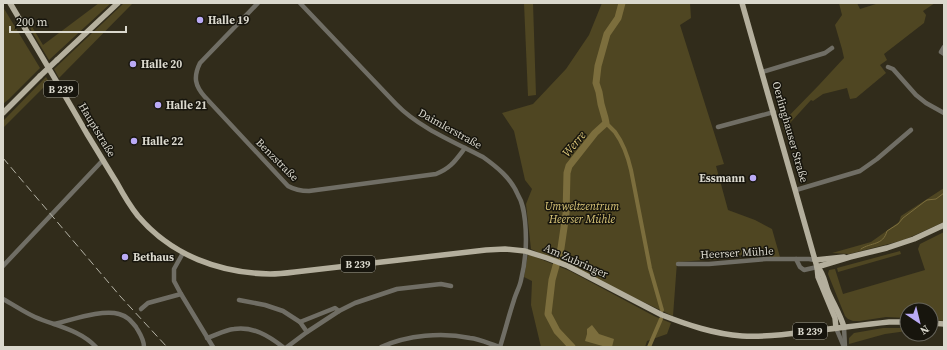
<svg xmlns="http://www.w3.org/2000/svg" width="947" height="350" font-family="'Source Serif 4',serif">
	<rect width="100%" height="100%" fill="#312c1b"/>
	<g fill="#4f4622">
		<path d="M 99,3 L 111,3 L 49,60 L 32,32 L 25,15 L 43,45 Z"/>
		<path d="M 124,3 L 133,3 L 59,78 L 54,69 Z"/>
		<path d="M 524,3 L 533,3 L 536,95 L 528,96 Z"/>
		<path d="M 602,3 L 690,3 L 691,18 L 680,25 L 724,164 L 716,166 L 728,210 L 755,220 L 772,229 L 780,257 L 771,258 L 770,256 L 752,256 L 751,255 L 721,256 L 721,259 L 677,262 L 673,316 L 531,249 L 526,204 L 532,189 L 525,180 L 514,131 L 502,113 L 533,104 L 566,69 L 589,35 Z"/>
		<path d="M 839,3 L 857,3 L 860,9 L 879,3 L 935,3 L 923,11 L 926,15 L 924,23 L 884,54 L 887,60 L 880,65 L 886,73 L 856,98 L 850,99 L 847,88 L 823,94 L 813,101 L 811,100 L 790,123 L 788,139 L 787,141 L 782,123 L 819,85 L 844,58 L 842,49 L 835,25 L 842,15 Z"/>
		<path d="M 3,7 L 40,68 L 9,99 L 3,104 Z"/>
		<path d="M 46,77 L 49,82 L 3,128 L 3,121 Z"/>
		<path d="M 944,188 L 944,222 L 904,240 L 849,254 L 832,253 L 871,242 L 899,222 L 901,216 Z"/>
		<path d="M 944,232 L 944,321 L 931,319 L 931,310 L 907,310 L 907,318 L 886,317 L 860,321 L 853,321 L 848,319 L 845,316 L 828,274 L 829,270 L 835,269 L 843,294 L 925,270 L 918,249 L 920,244 Z"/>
		<path d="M 900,251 L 901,254 L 838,272 L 837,268 Z"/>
		<path d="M 528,254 L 570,271 L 654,316 L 671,323 L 667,334 L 647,341 L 645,347 L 541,347 L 531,305 L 532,281 L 524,277 Z"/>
		<path d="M 883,328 L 907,328 L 907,331 L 885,334 L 849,344 L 849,338 L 854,333 Z"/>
	</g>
	<path fill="#7c6e3d" d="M 592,325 L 599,334 L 614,339 L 612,347 L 606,347 L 585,341 L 587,334 L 587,329 Z"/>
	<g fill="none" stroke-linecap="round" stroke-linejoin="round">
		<path stroke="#7c6e3d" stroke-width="1" d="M 861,249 C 871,242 883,246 887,231 L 898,224 L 903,218 L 924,202 L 927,200 L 936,199 L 944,193"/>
		<g stroke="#7c6e3d" stroke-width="4">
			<path d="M 606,123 C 609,126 612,129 615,132 C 623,143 628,157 631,170 L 650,268 L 662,310"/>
			<path d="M 649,347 L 661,319"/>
		</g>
		<path stroke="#7c6e3d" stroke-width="7" d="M 572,347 L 557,331 L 548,314 L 552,280 L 561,248 L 566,214 L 567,173 L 569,166 L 595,133 L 606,123 L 605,118 L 601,104 L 599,92 L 596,83 L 598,66 L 607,34 L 618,18 L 622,3"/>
		<g stroke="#706e65" stroke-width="4.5">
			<path d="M 258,3 L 200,63 C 193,77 195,86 205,97 L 288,186 C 295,190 301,191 309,191 L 436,174 C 451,168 455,161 465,148"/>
			<path d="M 300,3 L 396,104 C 418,127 454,142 483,157 C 497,167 511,178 518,195 C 523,203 524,212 525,221 C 527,241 526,260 521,280 C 520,286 516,293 514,300 C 509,315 505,331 500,347"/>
			<path d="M 944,47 L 941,52 L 944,54"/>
			<path d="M 888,67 L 893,69 L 916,95 L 926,103 L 944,113"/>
			<path d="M 762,72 L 825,53 L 832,48"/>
			<path d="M 718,127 L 774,112"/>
			<path d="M 796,190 L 860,171 L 877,159 L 911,130"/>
			<path d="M 183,253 L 174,269 L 174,281 L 181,294 L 213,347"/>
			<path d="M 796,259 L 800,267 L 804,270 L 817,267"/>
			<path d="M 678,264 L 709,264 L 766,259 L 809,259 L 815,260"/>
			<path d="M 3,266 L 103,160"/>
			<path d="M 3,299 C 14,305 24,312 35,317 C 56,326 80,330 96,347"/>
			<path d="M 239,300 L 265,305 L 283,311 L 300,322"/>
			<path d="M 141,309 L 148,303 L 181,294"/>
			<path d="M 54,324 C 72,320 102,309 119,314 C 127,316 131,321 136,327 C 140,334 144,339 144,347"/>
			<path d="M 844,327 L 845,347"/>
			<path d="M 836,328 L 844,347"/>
			<path d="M 307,332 L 300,322 L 335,308 L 339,311"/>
			<path d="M 207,338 C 216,335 225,330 234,329 C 253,326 269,336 283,347"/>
			<path d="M 287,347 L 307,332 L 339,311 L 355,303 L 397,289 L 441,284 L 451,286"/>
			<path d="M 381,347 C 408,335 442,332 470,338 C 480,339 490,344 500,347"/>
		</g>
		<g stroke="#b4af9d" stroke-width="5.5">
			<path d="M 10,3 C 36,47 62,90 87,134 C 97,150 107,167 117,183 C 123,194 130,206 138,216 C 172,256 220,273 270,274 C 278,274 287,273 295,272 L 486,250 L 505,249 L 525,251 L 547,258 L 568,266 L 662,315 C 688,325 714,334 742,336 C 762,337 783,335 803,332 C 832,329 860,325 889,322 L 907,322"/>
			<path d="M 742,3 L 817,267 L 818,277 L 835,318 L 836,328"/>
			<path d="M 57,60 L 118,3"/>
			<path d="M 3,113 L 40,76"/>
			<path d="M 815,260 L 844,257"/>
			<path d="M 817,267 L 850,257 L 887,248 L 914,239 L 944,225"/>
			<path d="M 818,268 C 824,273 825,284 828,291 C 833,303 840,314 844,327"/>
			<path d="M 931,323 L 944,324"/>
		</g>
		<path stroke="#b4b2a5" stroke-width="1" stroke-dasharray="8 4" stroke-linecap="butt" d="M 3,158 L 120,296 L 167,347"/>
		<path stroke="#b4af9d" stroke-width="5.5" d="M 40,76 L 57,60"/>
	</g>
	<g fill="#baaaf6" stroke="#17150d" stroke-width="1.5">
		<circle cx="200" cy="20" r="4"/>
		<circle cx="133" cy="64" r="4"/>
		<circle cx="158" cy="105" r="4"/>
		<circle cx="134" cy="141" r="4"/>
		<circle cx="753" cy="178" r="4"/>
		<circle cx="125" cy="257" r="4"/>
	</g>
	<g text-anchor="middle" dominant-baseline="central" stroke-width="3" stroke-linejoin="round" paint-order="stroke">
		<g fill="#17150d" stroke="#a09e93" stroke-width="1">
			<rect x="44" y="81" width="34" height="16" rx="3"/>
			<rect x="341" y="256" width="34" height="16" rx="3"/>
			<rect x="793" y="323" width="34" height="16" rx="3"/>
		</g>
		<g font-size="10" font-weight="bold" fill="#dad8cd">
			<text x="61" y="89">B 239</text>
			<text x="358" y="264">B 239</text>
			<text x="810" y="331">B 239</text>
		</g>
		<g font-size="11" font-weight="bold" fill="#dad8cd" stroke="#17150d" text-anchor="start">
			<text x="208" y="20">Halle 19</text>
			<text x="141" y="64">Halle 20</text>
			<text x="166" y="105">Halle 21</text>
			<text x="142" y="141">Halle 22</text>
			<text x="745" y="178" text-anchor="end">Essmann</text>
			<text x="133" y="257">Bethaus</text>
		</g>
		<g font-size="11" fill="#dad8cd" stroke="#17150d">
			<text transform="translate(450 129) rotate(29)">Daimlerstraße</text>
			<text transform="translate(97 130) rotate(59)">Hauptstraße</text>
			<text transform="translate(790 132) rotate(74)">Oerlinghauser Straße</text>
			<text transform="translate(277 160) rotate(45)">Benzstraße</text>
			<text transform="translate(737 253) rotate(-3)">Heerser Mühle</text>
			<text transform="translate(576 261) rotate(24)">Am Zubringer</text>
		</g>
		<g font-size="11" font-style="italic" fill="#dcc87a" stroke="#17150d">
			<text x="582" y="206">Umweltzentrum<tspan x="582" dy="13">Heerser Mühle</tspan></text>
		</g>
		<g font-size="12" font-style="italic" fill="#d7c275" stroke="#17150d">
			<text transform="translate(574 144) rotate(-50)">Werre</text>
		</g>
	</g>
	<rect width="947" height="350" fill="none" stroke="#dad8cd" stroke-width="8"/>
	<g transform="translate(919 322) rotate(145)"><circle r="19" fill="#17150d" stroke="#65635a"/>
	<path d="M0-3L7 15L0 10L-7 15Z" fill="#baaaf6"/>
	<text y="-6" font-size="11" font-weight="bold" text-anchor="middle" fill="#dad8cd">N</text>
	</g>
	<path d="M10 26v6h116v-6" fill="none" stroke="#dad8cd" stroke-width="2"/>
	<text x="16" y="26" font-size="12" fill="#dad8cd" stroke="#17150d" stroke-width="3" paint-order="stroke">200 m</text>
</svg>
